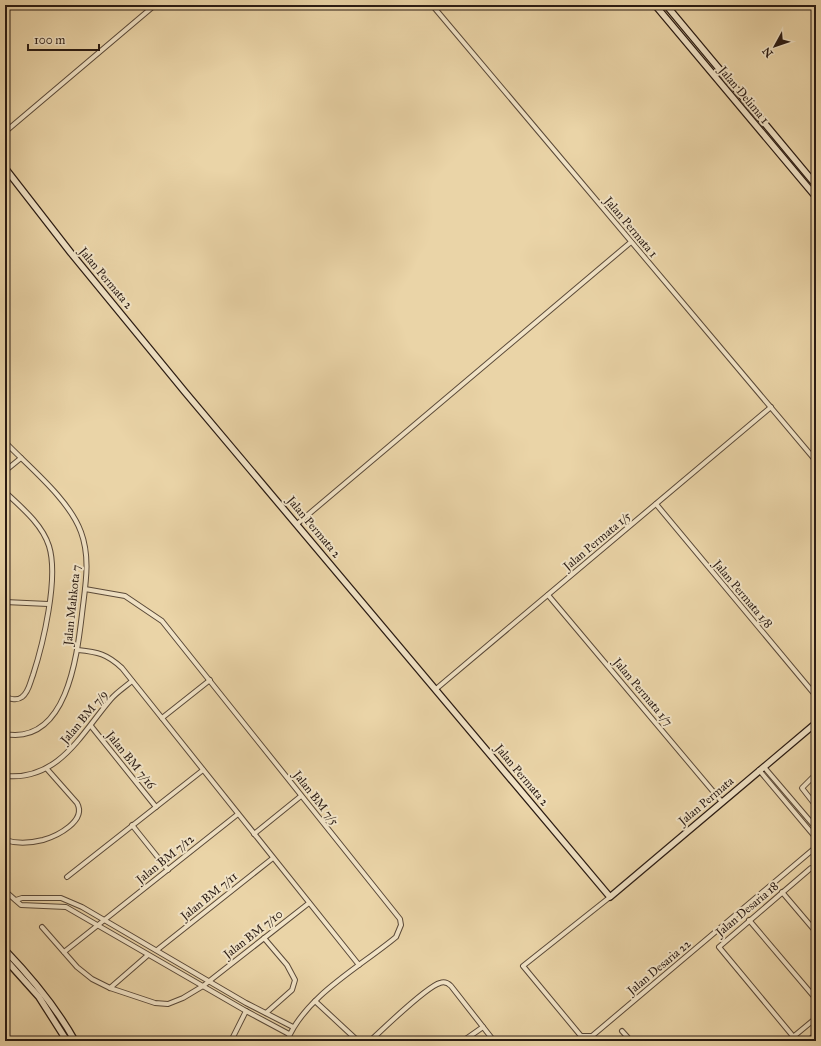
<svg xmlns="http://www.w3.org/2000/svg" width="821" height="1046" font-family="'IM FELL Great Primer',serif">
	<rect width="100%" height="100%" fill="#ead4a7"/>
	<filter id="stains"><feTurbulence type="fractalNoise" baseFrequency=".005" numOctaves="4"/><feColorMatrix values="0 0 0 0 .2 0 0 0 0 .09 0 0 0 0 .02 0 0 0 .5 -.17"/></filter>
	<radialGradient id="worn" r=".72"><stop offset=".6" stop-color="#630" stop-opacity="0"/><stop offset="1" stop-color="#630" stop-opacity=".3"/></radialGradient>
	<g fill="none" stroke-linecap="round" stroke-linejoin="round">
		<g stroke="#5a4938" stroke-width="6">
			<g id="street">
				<path d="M 432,5 L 816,461"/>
				<path d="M 5,132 L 155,5"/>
				<path d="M 5,442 C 29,467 69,499 81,532 C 91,559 85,587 82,614 C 77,656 67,745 5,734"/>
				<path d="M 5,471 L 21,458"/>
				<path d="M 5,492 C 21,507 42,524 49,546 C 59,578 43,644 33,675 C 30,682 29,692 22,697 C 17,701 11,699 5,697"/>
				<path d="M 656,504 L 816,696"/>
				<path d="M 297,524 L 631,242"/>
				<path d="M 85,589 L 125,596 L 162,621 L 400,919 L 401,925 L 396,937 C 360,967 305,996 287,1041"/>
				<path d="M 548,595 L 722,802"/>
				<path d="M 5,602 L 48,604"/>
				<path d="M 78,650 C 98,652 107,654 122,668 L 359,965"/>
				<path d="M 436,689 L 771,407"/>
				<path d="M 162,718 L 210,680"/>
				<path d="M 91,726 L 156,807"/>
				<path d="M 764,767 L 816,828"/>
				<path d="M 759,770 L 816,838"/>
				<path d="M 816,774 L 802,788 L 816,806"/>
				<path d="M 5,776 C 59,781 81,734 111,699 C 117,692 125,687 132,681"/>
				<path d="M 132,825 L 168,870"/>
				<path d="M 254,834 L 301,796"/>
				<path d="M 5,840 C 17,844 31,843 43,840 C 57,836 87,821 77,803 L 47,769"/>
				<path d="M 67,877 L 203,770"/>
				<path d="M 5,891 L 21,905 L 66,907 L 246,1011 L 289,1034"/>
				<path d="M 782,892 L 816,932"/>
				<path d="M 610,897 L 523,966 L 581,1036 L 592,1036 L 816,847"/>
				<path d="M 16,900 L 22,898 L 61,898 L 82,907 L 246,1003 L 293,1027"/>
				<path d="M 749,920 L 816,999"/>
				<path d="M 42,927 L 77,967 L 92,979 L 110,988 L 155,1003 L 168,1004 L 183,998 L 203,986 L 309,903"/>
				<path d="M 264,938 L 287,965 L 295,980 L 292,990 L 266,1013"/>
				<path d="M 157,950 L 273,858"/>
				<path d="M 64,952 L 238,814"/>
				<path d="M 110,988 L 148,955"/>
				<path d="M 315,1001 L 358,1041"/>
				<path d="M 622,1031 L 631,1041"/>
				<path d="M 793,1037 L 816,1018"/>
				<path d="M 95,1040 L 97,1041"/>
				<path d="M 231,1041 L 246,1011"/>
				<path d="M 370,1041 C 383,1029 427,986 440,983 C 445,981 448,983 451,986 L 494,1041"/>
				<path d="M 463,1041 L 483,1027"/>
				<path d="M 797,1041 L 719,947 L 811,868 L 816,868"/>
				<path d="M 808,1041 L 816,1034"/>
			</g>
		</g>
		<g stroke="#2a1b13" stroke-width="8">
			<g id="secondary">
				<path d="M 655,5 L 816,197"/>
				<path d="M 666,5 L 816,185"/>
				<path d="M 5,168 L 71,253 L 185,392 L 610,897 L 816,723"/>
				<path d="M 5,950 C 32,978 56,1007 75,1041"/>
				<path d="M 5,959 L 39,997 L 67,1041"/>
			</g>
		</g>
		<use href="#street" stroke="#f1e3c6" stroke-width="4"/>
		<use href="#secondary" stroke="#f1e3c6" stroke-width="5.5"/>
	</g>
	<g text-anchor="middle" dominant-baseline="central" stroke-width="4" stroke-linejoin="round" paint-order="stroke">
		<g font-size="12" fill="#2a1b13" stroke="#f1e3c6">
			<text transform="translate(744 95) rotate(50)">Jalan Delima 1</text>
			<text transform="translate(631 227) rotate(50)">Jalan Permata 1</text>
			<text transform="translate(106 278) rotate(50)">Jalan Permata 2</text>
			<text transform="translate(314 527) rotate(50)">Jalan Permata 2</text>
			<text transform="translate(597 541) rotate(-40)">Jalan Permata 1/5</text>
			<text transform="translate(743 594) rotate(50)">Jalan Permata 1/8</text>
			<text transform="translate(72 605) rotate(-84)">Jalan Mahkota 7</text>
			<text transform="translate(643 692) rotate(50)">Jalan Permata 1/7</text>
			<text transform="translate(84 717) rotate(-50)">Jalan BM 7/9</text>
			<text transform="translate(131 760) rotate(51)">Jalan BM 7/16</text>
			<text transform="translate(522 775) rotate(50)">Jalan Permata 2</text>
			<text transform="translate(316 798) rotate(52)">Jalan BM 7/5</text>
			<text transform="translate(706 801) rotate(-40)">Jalan Permata</text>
			<text transform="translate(165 859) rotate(-39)">Jalan BM 7/12</text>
			<text transform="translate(209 896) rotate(-39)">Jalan BM 7/11</text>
			<text transform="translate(747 909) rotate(-40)">Jalan Desaria 18</text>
			<text transform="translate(253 934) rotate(-38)">Jalan BM 7/10</text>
			<text transform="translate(659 967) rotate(-40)">Jalan Desaria 22</text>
		</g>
	</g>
	<rect width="821" height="1046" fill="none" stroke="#ead4a7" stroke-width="20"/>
	<rect x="6" y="6" width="809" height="1034" fill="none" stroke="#2a1b13" stroke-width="2"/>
	<rect x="10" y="10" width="801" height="1026" fill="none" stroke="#2a1b13"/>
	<g transform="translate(775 46) rotate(230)" stroke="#f1e3c6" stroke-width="3" paint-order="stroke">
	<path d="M0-3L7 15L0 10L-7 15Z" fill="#2a1b13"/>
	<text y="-6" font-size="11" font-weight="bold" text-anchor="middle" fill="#2a1b13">N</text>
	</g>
	<path d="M28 44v6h71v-6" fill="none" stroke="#2a1b13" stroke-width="2"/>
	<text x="34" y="44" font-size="12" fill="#2a1b13" stroke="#f1e3c6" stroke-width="3" paint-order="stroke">100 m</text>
	<rect width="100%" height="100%" filter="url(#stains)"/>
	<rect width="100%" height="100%" fill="url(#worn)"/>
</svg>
